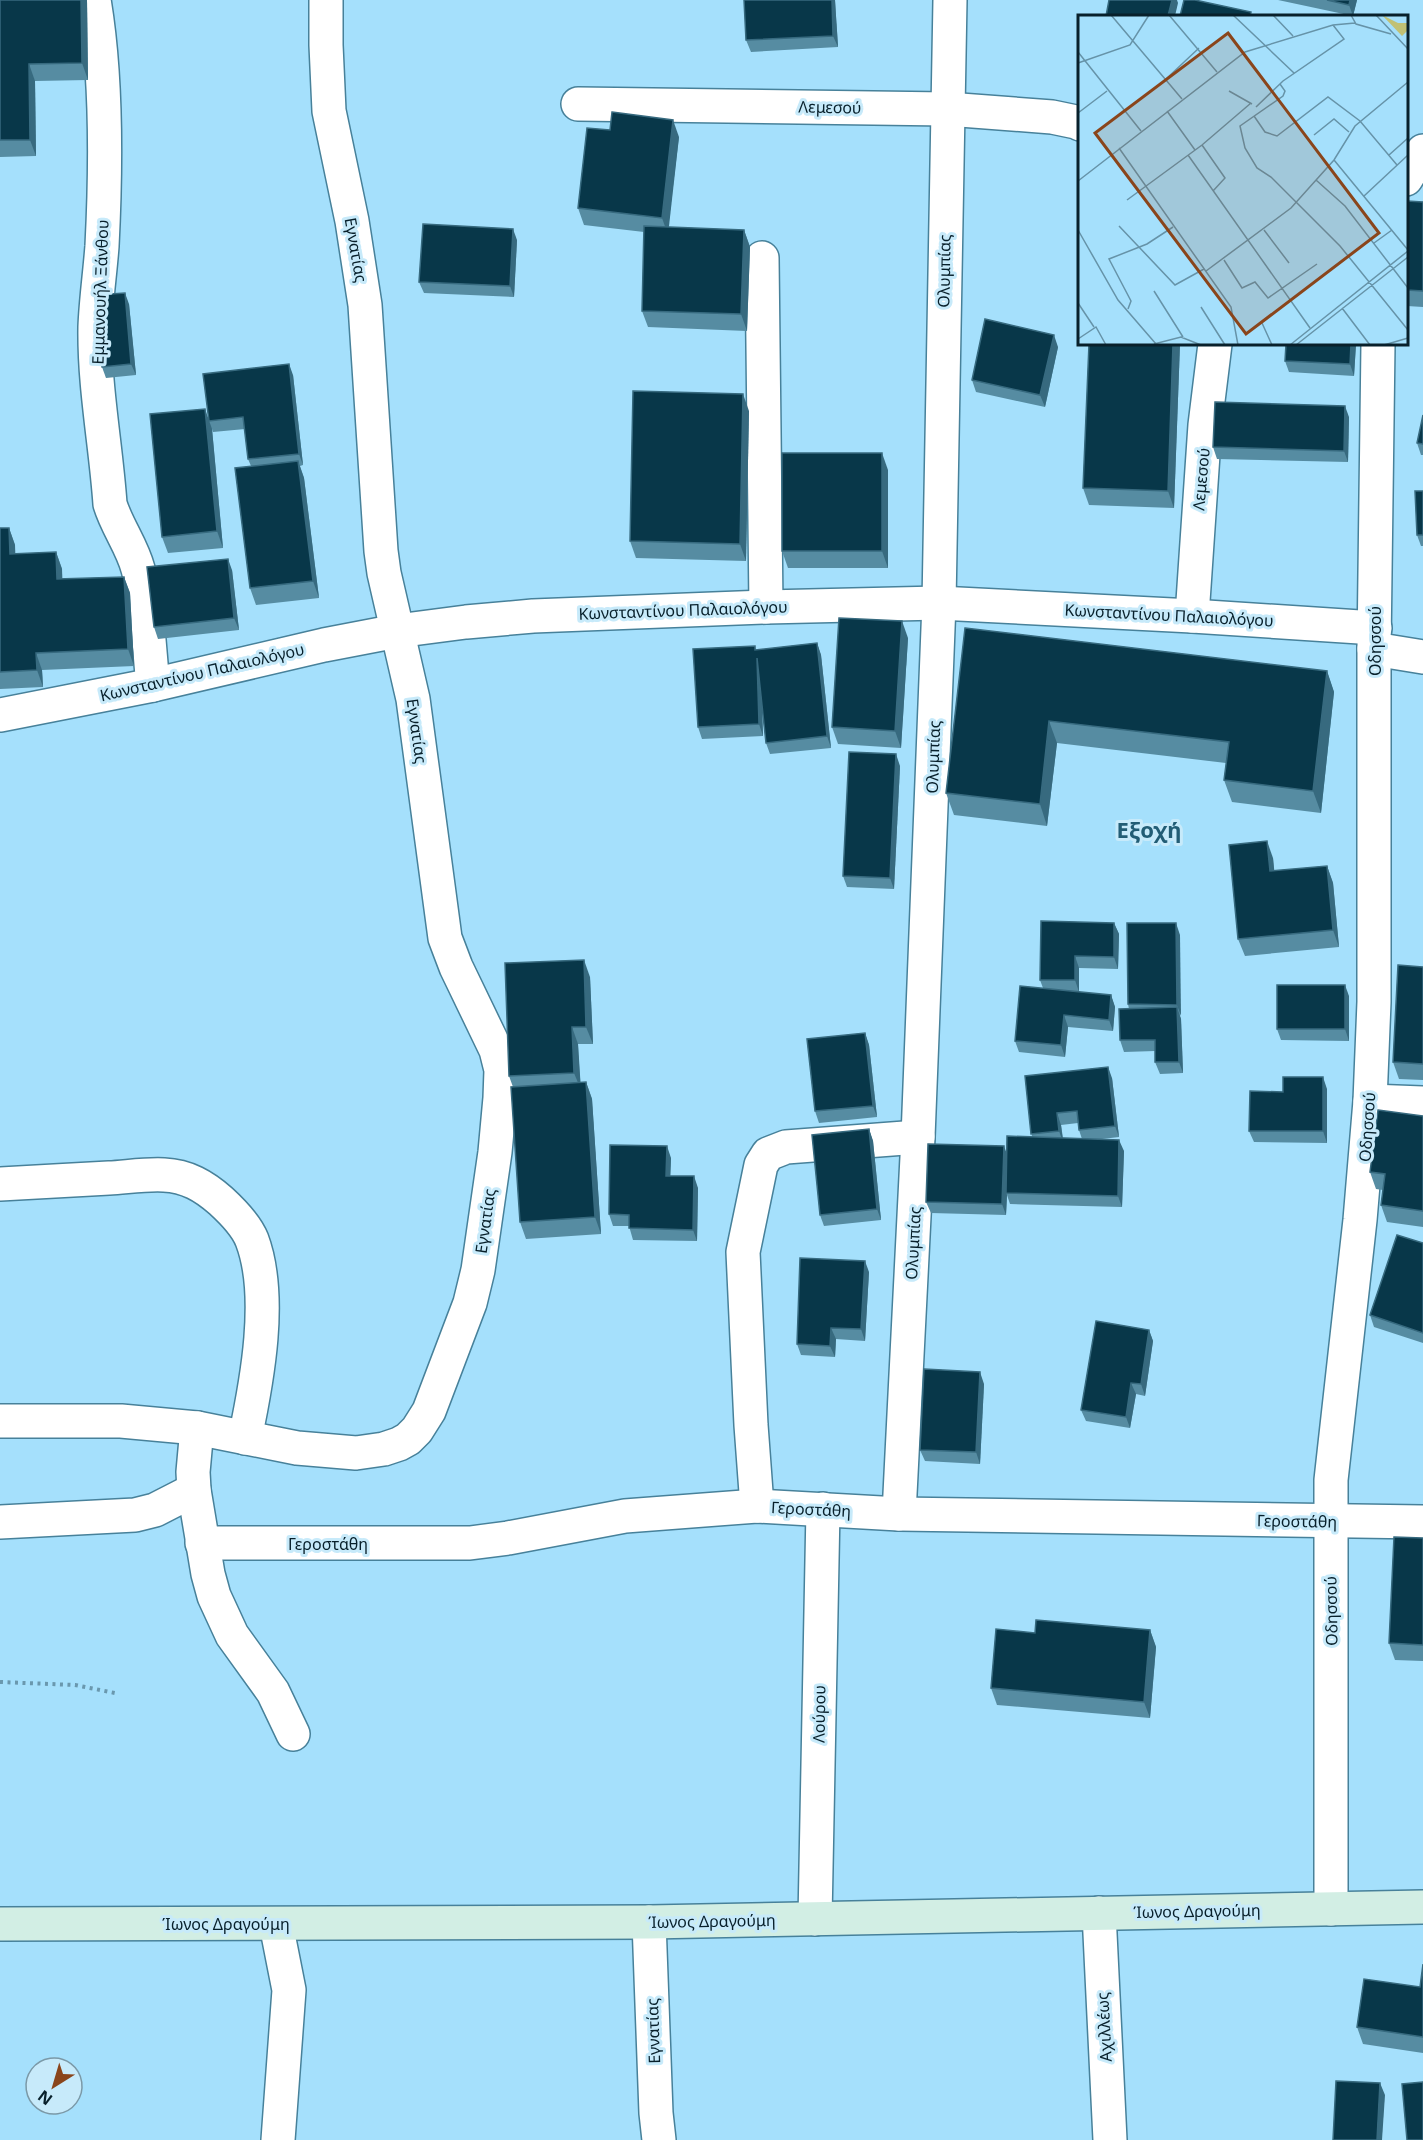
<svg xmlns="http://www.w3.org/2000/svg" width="1423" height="2140" font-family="'Noto Sans',sans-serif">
	<rect width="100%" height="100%" fill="#a5e0fc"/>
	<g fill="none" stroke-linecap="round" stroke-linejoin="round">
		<g stroke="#47819a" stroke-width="36">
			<g id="minor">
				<path d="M 94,0 C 107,77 106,168 102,246 C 100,273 96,300 95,327 C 94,386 106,446 110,504 C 117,527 132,546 138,569 C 148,606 149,647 153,685"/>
				<path d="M 578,104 L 947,109 L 1052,117 L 1076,122 L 1080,124"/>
				<path d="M 1406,179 L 1423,151"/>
				<path d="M 762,258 L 766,607"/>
				<path d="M 1192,616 L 1205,425 L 1215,344"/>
				<path d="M 1374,649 L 1423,657"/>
				<path d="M 0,715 L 153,685 L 324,645 L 397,631 L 466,622 L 533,616 L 766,607 L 939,603 L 1192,616 L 1375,628"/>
				<path d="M 1370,1101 L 1423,1103"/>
				<path d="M 0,1184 C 36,1182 73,1180 109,1178 C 127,1177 146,1174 164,1175 C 187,1176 204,1186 221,1201 C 233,1212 246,1225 252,1240 C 273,1296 257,1381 245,1438"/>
				<path d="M 0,1421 L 121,1421 L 197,1428 L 297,1448 L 356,1453 L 384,1449 L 399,1444 L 408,1439 L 417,1430 L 429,1411 L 470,1303 L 478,1270 L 495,1152 L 500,1098 L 501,1070 L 496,1050 L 456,967 L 445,938 L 413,699 L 384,573 L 381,551 L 365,305 L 352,221 L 329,111 L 326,45 L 326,0"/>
				<path d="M 197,1428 L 193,1472 L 194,1490 L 208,1574 L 214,1596 L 232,1635 L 273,1692 L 293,1734"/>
				<path d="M 757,1506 L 751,1425 L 743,1252 L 761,1165 L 768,1154 L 786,1147 L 918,1137"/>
				<path d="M 899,1514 L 918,1137 L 939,603 L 950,0"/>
				<path d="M 0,1522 L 135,1515 L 155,1510 L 194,1490"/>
				<path d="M 202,1543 L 470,1543 L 508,1538 L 625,1516 L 757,1506 L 899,1514 L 1423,1522"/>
				<path d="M 1331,1909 L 1331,1480 L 1360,1220 L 1370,1101 L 1374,1002 L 1374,649 L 1378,344"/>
				<path d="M 1099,1913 L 1110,2140"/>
				<path d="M 815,1919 L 823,1509"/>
				<path d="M 649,1922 L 656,2113 L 659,2140"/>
				<path d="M 276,1924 L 289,1990 L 278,2140"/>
			</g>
		</g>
		<g stroke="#47819a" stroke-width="36">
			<path id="secondary" d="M 0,1924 L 649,1922 L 1423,1907"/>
		</g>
		<path stroke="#6a98ae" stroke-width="4" stroke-dasharray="3 4.5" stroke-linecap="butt" d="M 0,1682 L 75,1685 L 115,1693"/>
		<use href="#minor" stroke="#fff" stroke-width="33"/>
		<use href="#secondary" stroke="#d2eee4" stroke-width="33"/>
	</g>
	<g fill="#568ca2" fill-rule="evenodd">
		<path d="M 0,0 L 87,0 L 88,80 L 35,81 L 36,156 L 0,157 Z"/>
		<path d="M 744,0 L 835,0 L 838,47 L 751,52 L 746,40 Z"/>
		<path d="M 1278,0 L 1357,0 L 1353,16 Z"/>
		<path d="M 679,137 L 668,227 L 744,230 L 750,247 L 747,331 L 648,327 L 642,311 L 644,232 L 584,225 L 578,208 Z"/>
		<path d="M 1407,201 L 1423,202 L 1423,307 L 1407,306 Z"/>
		<path d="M 517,240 L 514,297 L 424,293 L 419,282 Z"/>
		<path d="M 129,304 L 136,375 L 106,378 L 102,367 Z"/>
		<path d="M 1089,344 L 1180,344 L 1174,508 L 1089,505 L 1083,488 Z"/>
		<path d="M 1286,344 L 1356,344 L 1354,376 L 1289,372 L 1285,361 Z"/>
		<path d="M 1058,347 L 1045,407 L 976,392 L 972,380 Z"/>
		<path d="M 293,375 L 303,465 L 300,466 L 304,478 L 319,598 L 256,605 L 250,588 L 251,466 L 248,459 L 245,429 L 213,432 L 212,429 L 223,548 L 168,553 L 162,537 L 208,417 Z"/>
		<path d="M 749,411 L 746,561 L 636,558 L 630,541 Z"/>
		<path d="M 1349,417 L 1348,462 L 1217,459 L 1213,447 Z"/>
		<path d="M 1417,443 L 1423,444 L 1423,455 L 1421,455 Z"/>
		<path d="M 888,470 L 888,568 L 788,568 L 782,551 Z"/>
		<path d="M 1423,491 L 1423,546 L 1421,546 L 1417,535 Z"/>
		<path d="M 0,528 L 9,528 L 15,545 L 15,554 L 56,552 L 62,569 L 62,579 L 124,577 L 130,593 L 134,666 L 42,670 L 43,687 L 0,689 Z"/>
		<path d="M 232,570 L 239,630 L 158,639 L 154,627 Z"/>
		<path d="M 965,628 L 1327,671 L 1334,692 L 1321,813 L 1232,802 L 1224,780 L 1226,763 L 1057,743 L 1047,826 L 954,815 L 946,793 Z"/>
		<path d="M 908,638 L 901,748 L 838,744 L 832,727 Z"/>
		<path d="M 817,643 L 821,655 L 831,748 L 770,754 L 766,743 L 762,711 L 763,736 L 702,739 L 698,727 L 755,646 L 756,650 Z"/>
		<path d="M 900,766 L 894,889 L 847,887 L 843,876 Z"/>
		<path d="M 1273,858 L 1274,871 L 1327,866 L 1333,883 L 1339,947 L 1245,956 L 1238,939 Z"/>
		<path d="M 1114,923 L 1119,934 L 1118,969 L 1079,968 L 1079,992 L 1111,995 L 1115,1007 L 1113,1031 L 1068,1027 L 1065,1057 L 1019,1052 L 1015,1041 L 1043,988 L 1040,980 Z"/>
		<path d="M 1180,935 L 1180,1016 L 1181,1019 L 1183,1073 L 1160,1074 L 1155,1062 L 1155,1051 L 1124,1052 L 1120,1040 L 1129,1009 L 1128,1004 Z"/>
		<path d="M 1423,967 L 1423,1080 L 1399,1079 L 1393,1062 Z"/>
		<path d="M 590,977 L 593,1044 L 578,1044 L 580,1083 L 586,1082 L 592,1099 L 601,1234 L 526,1239 L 520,1222 L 513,1087 L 509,1076 Z"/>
		<path d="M 1349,996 L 1349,1041 L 1281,1040 L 1277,1029 Z"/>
		<path d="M 865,1033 L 869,1045 L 877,1117 L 819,1123 L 815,1111 Z"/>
		<path d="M 1025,1076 L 1112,1078 L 1119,1137 L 1102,1139 L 1124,1151 L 1122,1207 L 1010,1204 L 1007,1195 L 1006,1215 L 931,1213 L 926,1202 L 1007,1154 L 1032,1137 ZM 1078,1123 L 1079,1130 L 1082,1139 L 1063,1138 L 1061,1125 Z"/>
		<path d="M 1327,1089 L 1327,1143 L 1254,1142 L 1249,1131 L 1283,1092 Z"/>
		<path d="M 1423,1116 L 1423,1227 L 1387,1222 L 1381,1205 L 1383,1190 L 1376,1189 L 1370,1172 Z"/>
		<path d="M 869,1129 L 873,1141 L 881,1220 L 824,1226 L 820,1215 Z"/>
		<path d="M 671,1158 L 670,1176 L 698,1188 L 697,1241 L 633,1240 L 629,1226 L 613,1226 L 609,1214 Z"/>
		<path d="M 1423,1243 L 1423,1343 L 1374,1327 L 1370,1315 Z"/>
		<path d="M 869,1272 L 865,1341 L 836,1339 L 835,1357 L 801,1355 L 797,1344 Z"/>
		<path d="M 1149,1330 L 1153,1341 L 1145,1396 L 1136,1394 L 1130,1428 L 1086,1421 L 1081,1410 Z"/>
		<path d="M 984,1384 L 980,1464 L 925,1461 L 920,1450 Z"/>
		<path d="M 1423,1538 L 1423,1661 L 1395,1660 L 1389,1643 Z"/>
		<path d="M 1150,1630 L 1156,1647 L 1150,1718 L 997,1705 L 991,1688 L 1035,1633 Z"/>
		<path d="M 1423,1964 L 1423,2053 L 1363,2044 L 1357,2027 L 1420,1987 Z"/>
	</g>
	<g fill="#376a7f">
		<path d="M 81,0 L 87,0 L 88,80 L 82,63 Z"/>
		<path d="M 832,0 L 835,0 L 838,47 L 833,36 Z"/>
		<path d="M 1172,0 L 1177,0 L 1178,3 L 1175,16 L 1168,16 Z"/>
		<path d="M 1350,0 L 1357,0 L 1353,16 L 1349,5 Z"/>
		<path d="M 29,64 L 35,81 L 36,156 L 30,140 Z"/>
		<path d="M 673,120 L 679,137 L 668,235 L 662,218 Z"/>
		<path d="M 513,229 L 517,240 L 514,297 L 510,286 Z"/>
		<path d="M 744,230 L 750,247 L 747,331 L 741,314 Z"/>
		<path d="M 125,293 L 129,304 L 136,375 L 131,364 Z"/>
		<path d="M 1054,335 L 1058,347 L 1045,407 L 1040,395 Z"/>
		<path d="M 1173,344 L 1180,344 L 1174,508 L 1168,491 Z"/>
		<path d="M 1351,344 L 1356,344 L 1354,376 L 1350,364 Z"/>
		<path d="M 289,364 L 293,375 L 303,465 L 299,454 Z"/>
		<path d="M 743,394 L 749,411 L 746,561 L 740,544 Z"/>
		<path d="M 1345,406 L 1349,417 L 1348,462 L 1344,451 Z"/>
		<path d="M 205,409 L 212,429 L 223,548 L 217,531 Z"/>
		<path d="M 882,453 L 888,470 L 888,568 L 882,551 Z"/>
		<path d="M 298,461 L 304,478 L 319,598 L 313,581 Z"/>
		<path d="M 9,528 L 15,545 L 16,571 L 10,554 Z"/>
		<path d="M 56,552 L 62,569 L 63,596 L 57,579 Z"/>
		<path d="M 228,559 L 232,570 L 239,630 L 234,618 Z"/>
		<path d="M 124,577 L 130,593 L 134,666 L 128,649 Z"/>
		<path d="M 902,621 L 908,638 L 901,748 L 895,731 Z"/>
		<path d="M 817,643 L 821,655 L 831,748 L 827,736 Z"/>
		<path d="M 36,653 L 42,670 L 43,687 L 37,670 Z"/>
		<path d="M 757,658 L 761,669 L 763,736 L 759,724 Z"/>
		<path d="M 1327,671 L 1334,692 L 1321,813 L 1313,791 Z"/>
		<path d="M 1049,721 L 1057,743 L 1047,826 L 1040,804 Z"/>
		<path d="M 896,754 L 900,766 L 894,889 L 890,878 Z"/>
		<path d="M 1267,841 L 1273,858 L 1276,888 L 1270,871 Z"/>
		<path d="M 1327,866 L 1333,883 L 1339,947 L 1333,930 Z"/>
		<path d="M 1114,923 L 1119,934 L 1118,969 L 1114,957 Z"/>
		<path d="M 1176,923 L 1180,935 L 1181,1016 L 1177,1005 Z"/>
		<path d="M 1075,956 L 1079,968 L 1079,992 L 1075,980 Z"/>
		<path d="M 584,960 L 590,977 L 593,1044 L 586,1027 Z"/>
		<path d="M 1345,985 L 1349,996 L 1349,1041 L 1345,1029 Z"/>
		<path d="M 1111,995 L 1115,1007 L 1113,1031 L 1109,1020 Z"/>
		<path d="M 1177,1007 L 1181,1019 L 1183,1073 L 1179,1062 Z"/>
		<path d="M 1064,1015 L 1068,1027 L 1065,1057 L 1061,1045 Z"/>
		<path d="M 572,1027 L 578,1044 L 581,1090 L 574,1073 Z"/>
		<path d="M 865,1033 L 869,1045 L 877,1117 L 873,1106 Z"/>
		<path d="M 1108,1067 L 1112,1078 L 1119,1137 L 1115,1126 Z"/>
		<path d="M 1323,1077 L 1327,1089 L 1327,1143 L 1323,1131 Z"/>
		<path d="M 586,1082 L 592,1099 L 601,1234 L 595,1217 Z"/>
		<path d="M 1057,1113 L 1061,1125 L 1063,1142 L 1059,1131 Z"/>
		<path d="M 869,1129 L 873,1141 L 881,1220 L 877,1209 Z"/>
		<path d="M 1119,1140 L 1124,1151 L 1122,1207 L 1118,1196 Z"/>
		<path d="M 667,1146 L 671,1158 L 670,1187 L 666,1176 Z"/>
		<path d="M 1004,1146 L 1008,1157 L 1006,1193 L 1007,1195 L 1006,1215 L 1002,1204 Z"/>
		<path d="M 694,1176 L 698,1188 L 697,1241 L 693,1230 Z"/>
		<path d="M 865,1261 L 869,1272 L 865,1341 L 861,1329 Z"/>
		<path d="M 831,1328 L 836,1339 L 835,1357 L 830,1346 Z"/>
		<path d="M 1149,1330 L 1153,1341 L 1145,1396 L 1141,1384 Z"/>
		<path d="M 980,1372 L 984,1384 L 980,1464 L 976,1452 Z"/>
		<path d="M 1131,1383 L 1136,1394 L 1130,1428 L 1126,1417 Z"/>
		<path d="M 1150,1630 L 1156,1647 L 1150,1718 L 1144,1702 Z"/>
		<path d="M 1380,2083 L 1385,2095 L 1382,2140 L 1377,2140 Z"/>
	</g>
	<g fill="#083749" stroke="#376a7f" stroke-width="1.5">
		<path d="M 0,0 L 81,0 L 82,63 L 29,64 L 30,140 L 0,140 Z"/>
		<path d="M 744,0 L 832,0 L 833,36 L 746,40 Z"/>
		<path d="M 1109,0 L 1172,0 L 1168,16 L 1106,16 Z"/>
		<path d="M 1184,0 L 1195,0 L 1251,12 L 1250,16 L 1180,16 Z"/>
		<path d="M 1327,0 L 1350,0 L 1349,5 Z"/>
		<path d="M 612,112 L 673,120 L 662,218 L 578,208 L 587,128 L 610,130 Z"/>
		<path d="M 1407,201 L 1423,202 L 1423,291 L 1407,290 Z"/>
		<path d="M 423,224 L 513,229 L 510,286 L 419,282 Z"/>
		<path d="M 644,226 L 744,230 L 741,314 L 642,311 Z"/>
		<path d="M 125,293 L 131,364 L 102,367 L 95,295 Z"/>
		<path d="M 985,319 L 1054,335 L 1040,395 L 972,380 Z"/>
		<path d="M 1089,344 L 1173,344 L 1168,491 L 1083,488 Z"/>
		<path d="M 1286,344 L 1351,344 L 1350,364 L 1285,361 Z"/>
		<path d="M 289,364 L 299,454 L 248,459 L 243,417 L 209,421 L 203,374 Z"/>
		<path d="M 633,391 L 743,394 L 740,544 L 630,541 Z"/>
		<path d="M 1215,402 L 1345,406 L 1344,451 L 1213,447 Z"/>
		<path d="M 205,409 L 217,531 L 162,537 L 150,414 Z"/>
		<path d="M 1423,415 L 1423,444 L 1417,443 Z"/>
		<rect x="782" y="453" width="100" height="98"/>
		<path d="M 298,461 L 313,581 L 250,588 L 235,468 Z"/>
		<path d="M 1415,491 L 1423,491 L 1423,535 L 1417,535 Z"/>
		<path d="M 0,528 L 9,528 L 10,554 L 56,552 L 57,579 L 124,577 L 128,649 L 36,653 L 37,670 L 0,672 Z"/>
		<path d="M 228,559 L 234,618 L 154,627 L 147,567 Z"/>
		<path d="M 839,618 L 902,621 L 895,731 L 832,727 Z"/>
		<path d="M 965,628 L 1327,671 L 1313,791 L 1224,780 L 1229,742 L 1049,721 L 1040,804 L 946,793 Z"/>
		<path d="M 817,643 L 827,736 L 766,743 L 757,658 L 759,724 L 698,727 L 693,649 L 755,646 L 755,650 Z"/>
		<path d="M 849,752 L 896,754 L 890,878 L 843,876 Z"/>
		<path d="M 1267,841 L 1270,871 L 1327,866 L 1333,930 L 1238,939 L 1229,845 Z"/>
		<path d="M 1041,921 L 1114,923 L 1114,957 L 1075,956 L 1075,980 L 1040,980 Z"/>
		<path d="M 1127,923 L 1176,923 L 1177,1005 L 1128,1004 Z"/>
		<path d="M 584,960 L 586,1027 L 572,1027 L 574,1073 L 509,1076 L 505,963 Z"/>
		<path d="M 1398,965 L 1423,967 L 1423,1064 L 1393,1062 Z"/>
		<rect x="1277" y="985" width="68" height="44"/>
		<path d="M 1020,986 L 1111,995 L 1109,1020 L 1064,1015 L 1061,1045 L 1015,1041 Z"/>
		<path d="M 1177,1007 L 1179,1062 L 1155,1062 L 1155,1040 L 1120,1040 L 1119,1009 Z"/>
		<path d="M 865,1033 L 873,1106 L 815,1111 L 807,1039 Z"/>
		<path d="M 1108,1067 L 1115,1126 L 1079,1130 L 1077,1111 L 1057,1113 L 1059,1131 L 1031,1134 L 1025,1076 Z"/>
		<path d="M 1283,1077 L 1323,1077 L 1323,1131 L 1249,1131 L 1250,1091 L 1283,1092 Z"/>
		<path d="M 586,1082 L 595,1217 L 520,1222 L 511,1087 Z"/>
		<path d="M 1378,1110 L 1423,1116 L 1423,1211 L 1381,1205 L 1385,1174 L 1370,1172 Z"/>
		<path d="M 869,1129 L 877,1209 L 820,1215 L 812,1135 Z"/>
		<path d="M 1007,1136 L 1119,1140 L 1118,1196 L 1006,1193 Z"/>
		<path d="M 928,1144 L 1004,1146 L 1002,1204 L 926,1202 Z"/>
		<path d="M 610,1145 L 667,1146 L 666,1176 L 694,1176 L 693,1230 L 629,1228 L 629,1215 L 609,1214 Z"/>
		<path d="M 1397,1235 L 1423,1243 L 1423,1333 L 1370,1315 Z"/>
		<path d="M 800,1258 L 865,1261 L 861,1329 L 831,1328 L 830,1346 L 797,1344 Z"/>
		<path d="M 1096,1321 L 1149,1330 L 1141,1384 L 1131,1383 L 1126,1417 L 1081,1410 Z"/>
		<path d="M 924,1369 L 980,1372 L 976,1452 L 920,1450 Z"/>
		<path d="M 1394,1537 L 1423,1538 L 1423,1645 L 1389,1643 Z"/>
		<path d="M 1036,1620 L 1150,1630 L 1144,1702 L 991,1688 L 996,1629 L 1035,1633 Z"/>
		<path d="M 1423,1964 L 1423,2037 L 1357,2027 L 1364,1979 L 1420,1987 Z"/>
		<path d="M 1336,2081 L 1380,2083 L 1377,2140 L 1333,2140 Z"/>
		<path d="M 1423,2082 L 1423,2140 L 1407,2140 L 1402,2084 Z"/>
	</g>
	<g text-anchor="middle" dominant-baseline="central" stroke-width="6" stroke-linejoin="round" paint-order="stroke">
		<g font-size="16" fill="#08202b" stroke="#c7eafa">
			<text transform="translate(830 107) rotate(1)">Λεμεσού</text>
			<text transform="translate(356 250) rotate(80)">Εγνατίας</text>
			<text transform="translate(944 271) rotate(-89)">Ολυμπίας</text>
			<text transform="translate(100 292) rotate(-88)">Εμμανουήλ Ξάνθου</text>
			<text transform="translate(1201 479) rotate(-85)">Λεμεσού</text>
			<text transform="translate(683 610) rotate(-2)">Κωνσταντίνου Παλαιολόγου</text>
			<text transform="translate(1169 615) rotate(3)">Κωνσταντίνου Παλαιολόγου</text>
			<text transform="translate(1375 641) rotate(-90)">Οδησσού</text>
			<text transform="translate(202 672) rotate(-13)">Κωνσταντίνου Παλαιολόγου</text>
			<text transform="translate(417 731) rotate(82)">Εγνατίας</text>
			<text transform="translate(933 757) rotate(-88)">Ολυμπίας</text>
			<text transform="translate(1367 1127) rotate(-86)">Οδησσού</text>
			<text transform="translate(485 1221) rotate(-82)">Εγνατίας</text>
			<text transform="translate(913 1243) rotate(-87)">Ολυμπίας</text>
			<text transform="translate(811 1509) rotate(3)">Γεροστάθη</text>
			<text transform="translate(1297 1521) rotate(1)">Γεροστάθη</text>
			<text x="328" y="1544">Γεροστάθη</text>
			<text transform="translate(1331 1611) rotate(-91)">Οδησσού</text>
			<text transform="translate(819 1714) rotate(-89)">Λούρου</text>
			<text transform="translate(1197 1911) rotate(-1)">Ίωνος Δραγούμη</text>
			<text transform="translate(712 1921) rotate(-1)">Ίωνος Δραγούμη</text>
			<text x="226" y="1924">Ίωνος Δραγούμη</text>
			<text transform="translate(1104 2027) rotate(-93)">Αχιλλέως</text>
			<text transform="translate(653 2031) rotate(-92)">Εγνατίας</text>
		</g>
		<g font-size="22" font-weight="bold" fill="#225d75" stroke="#c7eafa">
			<text x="1149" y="829">Εξοχή</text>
		</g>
	</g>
	<g transform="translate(1078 15)">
		<rect width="330" height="330" fill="#a5e0fc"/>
		<path d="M 304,0 L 320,8 L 330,8 L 330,15 L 324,21 Z" fill="#c1c174"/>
		<path fill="none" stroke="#6693a8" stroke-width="1.5" d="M 33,0 L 104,84M 91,0 L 139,57M 155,0 L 216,58M 195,0 L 215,21M 273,0 L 278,9 L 313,19M 298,0 L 330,34M 0,37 L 63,116M 0,48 L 52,30 L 71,0M 88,64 L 121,33M 202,69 L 207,76 L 205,81 L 162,111 L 167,133 L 179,153 L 193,162 L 262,231 L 330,315M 151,76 L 174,89M 178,92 L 205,66 L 266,24 L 255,10M 89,96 L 117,135M 0,98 L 29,76M 176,101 L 187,117 L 199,121 L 250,82 L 282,106 L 319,150M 236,120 L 256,104 L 271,117M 124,130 L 147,163 L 135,176M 41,133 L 153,292 L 160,330M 110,140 L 232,313M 311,140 L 330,123M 256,145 L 330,235M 238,165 L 267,191 L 330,273M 0,166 L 167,37 L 255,10 L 277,8M 286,181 L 330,140M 49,185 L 124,130 L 173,88M 41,211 L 97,270 L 126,254M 0,215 L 40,285 L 78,329M 186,215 L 211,248M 296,228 L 314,215M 146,245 L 164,273 L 177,267 L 190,283 L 239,249M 128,256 L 213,193 L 256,145 L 277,111 L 330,67M 76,276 L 105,322M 0,288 L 16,312M 123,292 L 147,330M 264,293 L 292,330M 50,294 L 53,286 L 31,244 L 69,229 L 95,212M 184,308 L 194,330M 0,324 L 18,312 L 28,330M 76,329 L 103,322 L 123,330M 212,330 L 330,236M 218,330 L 330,242M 306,330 L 330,323"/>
		<path fill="#8a451b" fill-opacity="0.15" stroke="#8a451b" stroke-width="3" d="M 150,18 L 301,218 L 168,319 L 17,118 Z"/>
		<rect width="330" height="330" fill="none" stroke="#08202b" stroke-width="3"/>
	</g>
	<g transform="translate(54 2086) rotate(217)"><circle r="28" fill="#c7eafa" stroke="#7b99a7" stroke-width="1.5"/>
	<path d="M0-4.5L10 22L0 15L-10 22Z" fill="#8a451b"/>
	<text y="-9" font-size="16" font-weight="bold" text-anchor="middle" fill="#08202b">N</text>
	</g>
</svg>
